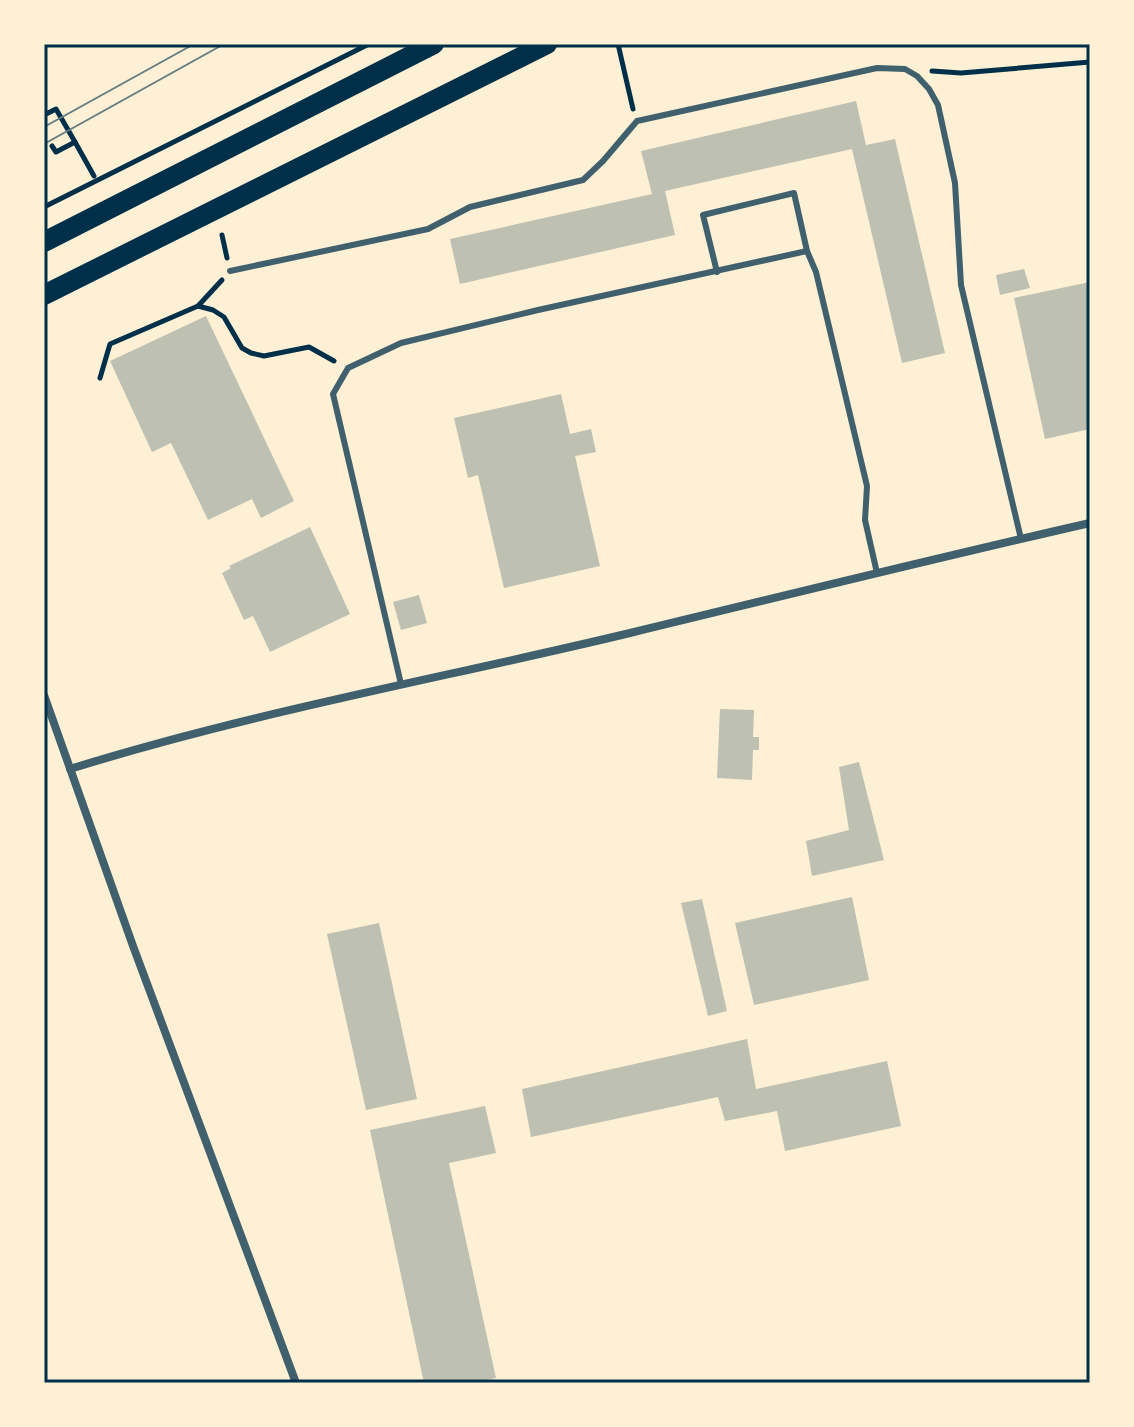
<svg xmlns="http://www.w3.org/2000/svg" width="1134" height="1427" font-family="'DM Sans',sans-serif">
	<rect width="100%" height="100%" fill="#fdf0d5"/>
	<g fill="#bec0b2">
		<path d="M 856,101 L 866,145 L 895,139 L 945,353 L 902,363 L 852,149 L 665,191 L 675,235 L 460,284 L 450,239 L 652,194 L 641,151 Z"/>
		<path d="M 1024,269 L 1030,288 L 1000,295 L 996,275 Z"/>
		<path d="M 1090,282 L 1090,429 L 1045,439 L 1014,298 Z"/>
		<path d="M 206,316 L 294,501 L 261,518 L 252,499 L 208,520 L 171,443 L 152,452 L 110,361 Z"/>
		<path d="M 561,394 L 570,434 L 591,429 L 596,452 L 575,456 L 600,566 L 504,588 L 478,475 L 468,478 L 454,418 Z"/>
		<path d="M 310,527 L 350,614 L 270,652 L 253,616 L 244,620 L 222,573 L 231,568 L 229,566 Z"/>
		<path d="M 419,595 L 427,623 L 401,630 L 393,602 Z"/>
		<path d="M 720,709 L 754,710 L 753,737 L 759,737 L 759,750 L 753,750 L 752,780 L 717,778 Z"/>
		<path d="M 859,762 L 884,860 L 812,876 L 806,841 L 849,830 L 839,767 Z"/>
		<path d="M 852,897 L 869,980 L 754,1005 L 735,923 Z"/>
		<path d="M 702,899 L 727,1011 L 708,1016 L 681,903 Z"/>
		<path d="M 379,923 L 417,1099 L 366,1110 L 327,934 Z"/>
		<path d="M 747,1039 L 756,1089 L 887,1061 L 901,1126 L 785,1151 L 777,1111 L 725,1121 L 718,1097 L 531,1137 L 522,1089 Z"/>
		<path d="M 485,1106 L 496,1153 L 449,1163 L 496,1378 L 471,1383 L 424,1383 L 370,1130 Z"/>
	</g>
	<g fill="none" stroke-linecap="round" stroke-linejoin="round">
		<g stroke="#003049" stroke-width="5">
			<path d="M 618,44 L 633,109"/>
			<path d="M 932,71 L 961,73 L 1090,62"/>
			<path d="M 44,115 L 56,109 L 75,142 L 56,152 L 52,146"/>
			<path d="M 75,142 L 94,176"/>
			<path d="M 44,207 L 369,44"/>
			<path d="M 222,235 L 227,258"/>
			<path d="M 198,306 L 213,310 L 224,317 L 242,348 L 251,353 L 264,356 L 309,347 L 334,361"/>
			<path d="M 100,378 L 110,344 L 198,306 L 222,280"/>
		</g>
		<g stroke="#3f606c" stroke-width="6">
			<path d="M 230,271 L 428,229 L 470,207 L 583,180 L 603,161 L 637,121 L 877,68 L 905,69 L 917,76 L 929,89 L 938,105 L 955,183 L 961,285 L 1021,539"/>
			<path d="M 717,272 L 703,215 L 794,193 L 807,251 L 816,272 L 867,486 L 865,520 L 877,573"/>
			<path d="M 401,684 L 333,394 L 348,368 L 401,343 L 538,310 L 807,251"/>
		</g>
		<g stroke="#3f606c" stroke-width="8">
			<path d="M 44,695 L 133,946 L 296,1383"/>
			<path d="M 70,769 C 253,712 443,678 630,633 C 783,596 936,558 1090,523"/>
		</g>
		<g stroke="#003049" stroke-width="20">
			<path d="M 44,242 L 434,44"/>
			<path d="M 44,295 L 547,44"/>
		</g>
		<g stroke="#657d81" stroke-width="2">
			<path d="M 44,127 L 194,44"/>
			<path d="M 44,144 L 224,44"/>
		</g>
	</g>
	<rect width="1134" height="1427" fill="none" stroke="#fdf0d5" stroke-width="92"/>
	<rect x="46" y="46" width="1042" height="1335" fill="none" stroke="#003049" stroke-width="3"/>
</svg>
